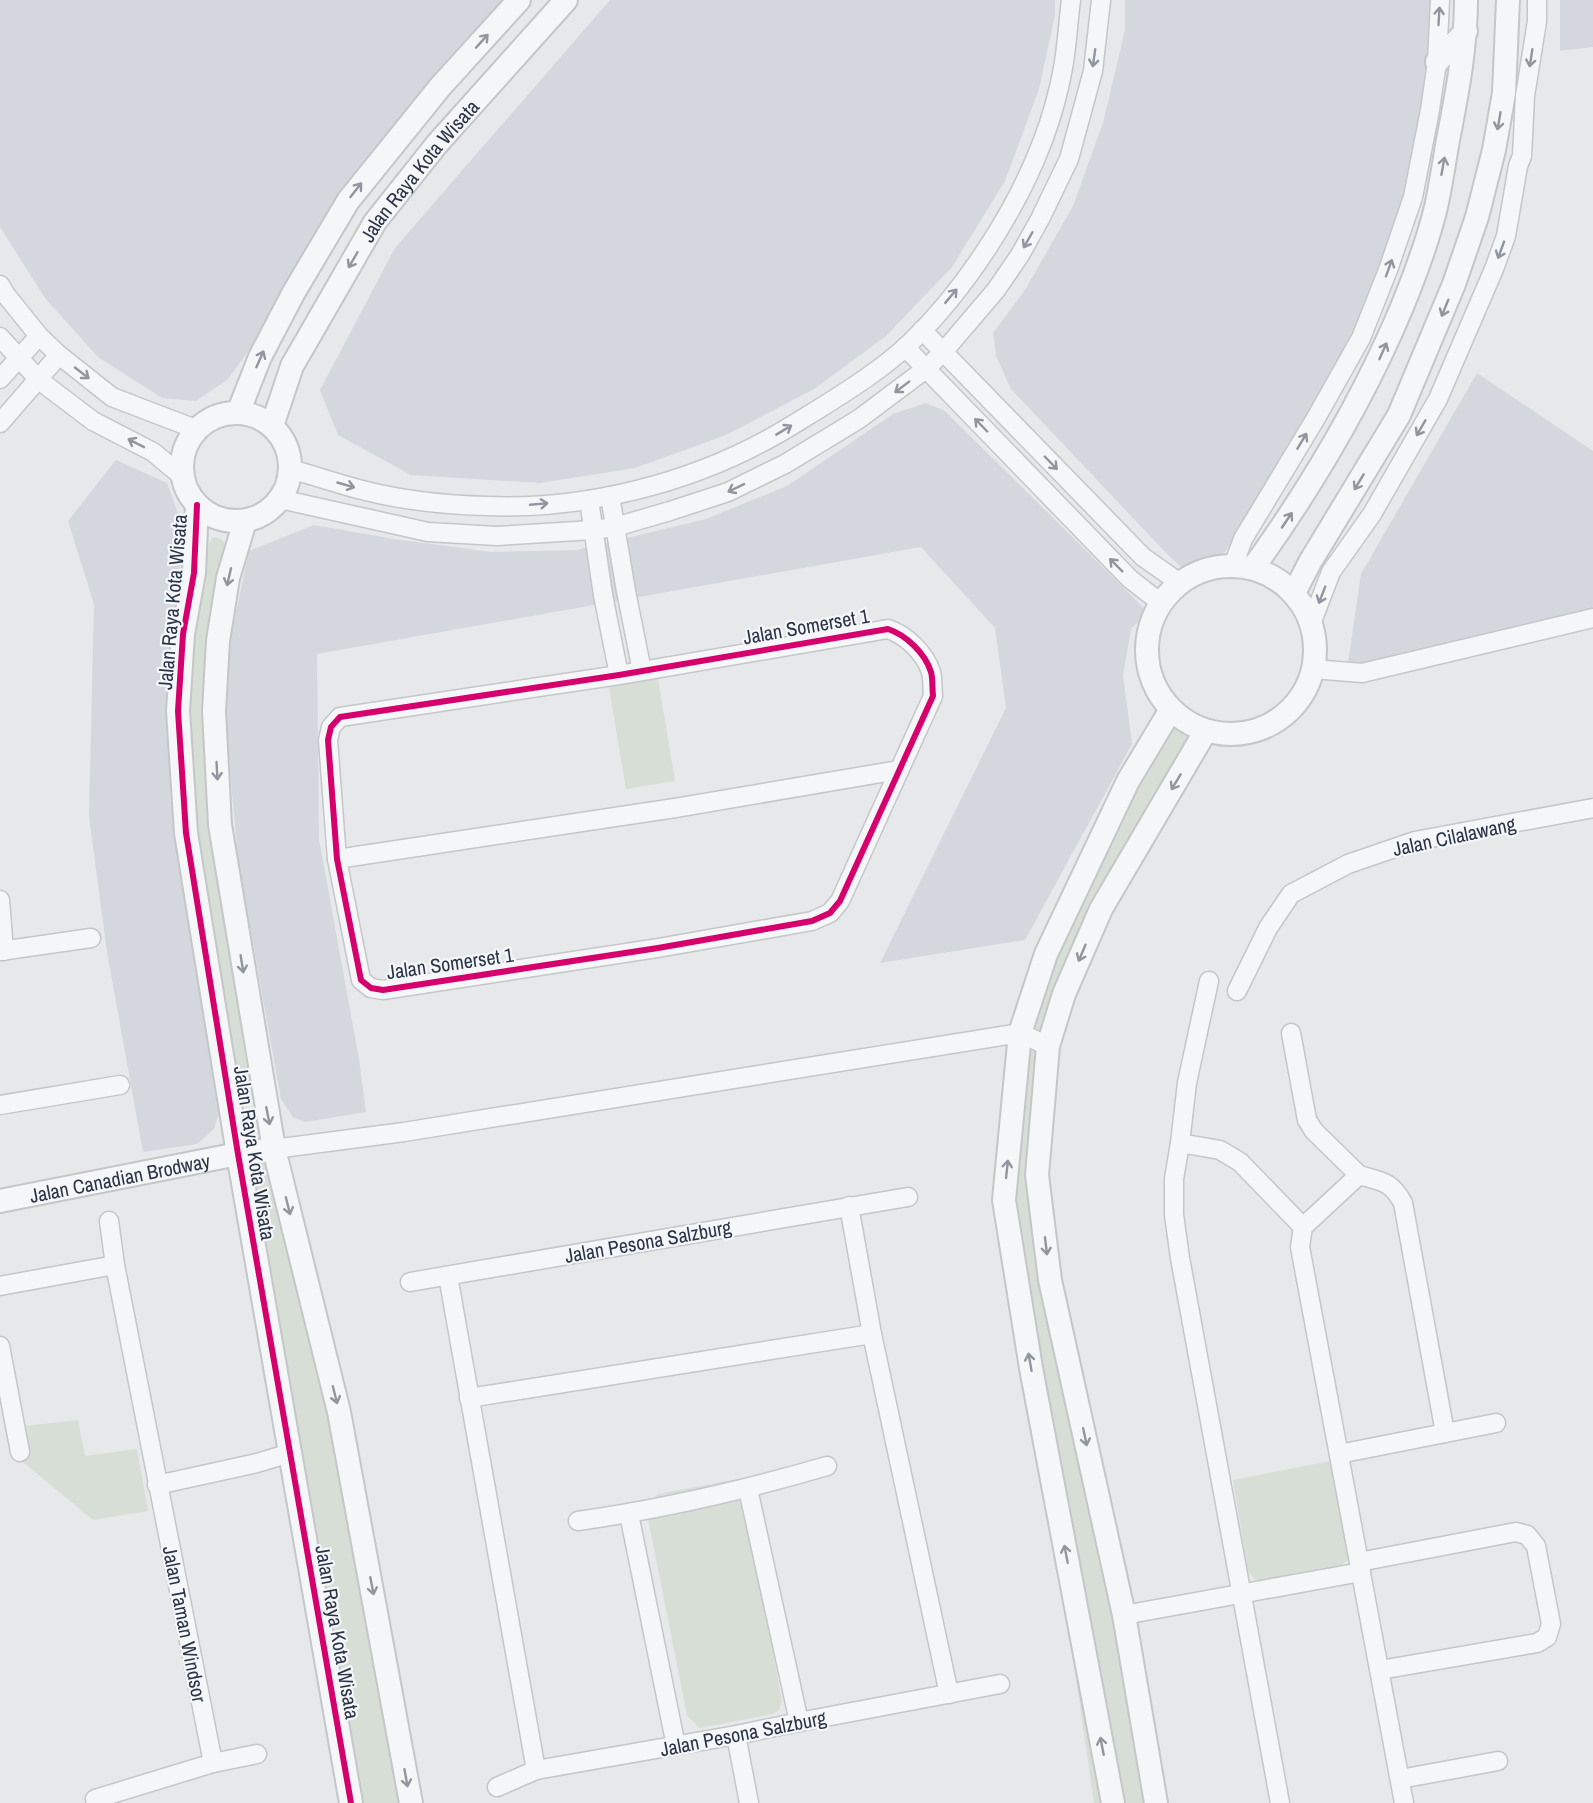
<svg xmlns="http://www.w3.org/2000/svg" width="1593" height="1803" font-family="'Archivo Narrow',sans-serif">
	<rect width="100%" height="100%" fill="#e6e8ea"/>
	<g fill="#d4d7dd">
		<path d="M 0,0 L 504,0 L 371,156 L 255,342 L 227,380 L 196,401 L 162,398 L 98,357 L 45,298 L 0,227 Z"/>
		<path d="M 610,0 L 1055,0 L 1055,15 L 1039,89 L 1005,181 L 952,267 L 886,336 L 814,389 L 726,435 L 635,468 L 540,483 L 411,475 L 338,435 L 320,390 L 395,248 Z"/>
		<path d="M 1125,0 L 1442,0 L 1435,94 L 1394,247 L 1341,378 L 1255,513 L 1224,553 L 1188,573 L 1167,554 L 1011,389 L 996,356 L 993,333 L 1025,290 L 1073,206 L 1103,123 L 1125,30 Z"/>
		<path d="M 1560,0 L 1593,0 L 1593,47 L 1560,51 Z"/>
		<path d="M 1477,373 L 1593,451 L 1593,621 L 1347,670 L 1361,574 Z"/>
		<path d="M 926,403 L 945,411 L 1148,612 L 1131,629 L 1123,675 L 1132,744 L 1025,940 L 880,963 L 1006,708 L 995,628 L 921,547 L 317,654 L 319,839 L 359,1059 L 366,1112 L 305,1122 L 293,1117 L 281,1099 L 238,860 L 226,724 L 231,636 L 249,551 L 314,525 L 394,539 L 491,552 L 577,550 L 706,519 L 787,486 L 893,414 Z"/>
		<path d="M 116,460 L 167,483 L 184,529 L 169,692 L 170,796 L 220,1109 L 214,1129 L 197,1144 L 143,1152 L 107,952 L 89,816 L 94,604 L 68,521 Z"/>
	</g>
	<g fill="#d6ded6">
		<path d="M 214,537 L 221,539 L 225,543 L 204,706 L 207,828 L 240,1000 L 242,1039 L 253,1101 L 246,1107 L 240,1105 L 194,831 L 187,709 L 193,631 L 209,543 Z"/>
		<path d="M 657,673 L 675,781 L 626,789 L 608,682 Z"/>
		<path d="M 1170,711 L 1186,723 L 1205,732 L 1064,994 L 1037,1175 L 1157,1803 L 1094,1803 L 1031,1368 L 1004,1200 L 1020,1033 Z"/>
		<path d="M 274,1149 L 411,1803 L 351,1803 L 238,1154 Z"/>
		<path d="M 78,1420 L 85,1456 L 137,1449 L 148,1511 L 93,1520 L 22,1461 L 16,1427 Z"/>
		<path d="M 1331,1461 L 1351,1555 L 1346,1562 L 1336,1567 L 1263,1581 L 1254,1579 L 1248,1571 L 1233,1480 Z"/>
		<path d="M 732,1480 L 739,1485 L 745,1496 L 782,1702 L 779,1710 L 773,1714 L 699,1728 L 687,1715 L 647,1514 L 649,1502 L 658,1494 Z"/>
	</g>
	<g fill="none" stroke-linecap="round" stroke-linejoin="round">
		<g stroke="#c4c6c8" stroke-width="21">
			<g id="minor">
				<path d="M 0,285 L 6,295 L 39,336 L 59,355 L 112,397 L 198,430"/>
				<path d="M 922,330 L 1143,557 L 1180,583"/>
				<path d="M 0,337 L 39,380 L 93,421 L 153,452 L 183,477"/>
				<path d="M 905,347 L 1130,579 L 1161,603"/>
				<path d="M 0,379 L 39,336"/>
				<path d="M 0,423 L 59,355"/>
				<path d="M 290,469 C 316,476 341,485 366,491 C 406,501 447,505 487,506 C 583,510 688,484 772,437 C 787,429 802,419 817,410 C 849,390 884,368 911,342 C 965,290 1017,210 1043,140 C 1051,119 1059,90 1063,68 C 1067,46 1068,23 1071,0"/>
				<path d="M 610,496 L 626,591 L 642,671"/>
				<path d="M 280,499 L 428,532 L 497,536 L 593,530 L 615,527 L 670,511 L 728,492 L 785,464 L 859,419 L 927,368 L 944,351 L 996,290 L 1020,255 L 1040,219 L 1069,159 L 1093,71 L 1101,0"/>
				<path d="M 589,500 L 603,595 L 619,675"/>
				<path d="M 1233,566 L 1243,539 L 1316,418 L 1361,338 L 1388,270 L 1413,197 L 1430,110 L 1437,62 L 1440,0"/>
				<path d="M 1311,624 L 1331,572 L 1372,514 L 1438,399 L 1494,269 L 1506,236 L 1518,166 L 1522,156 L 1525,96 L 1537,21 L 1537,0"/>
				<path d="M 888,629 C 906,635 925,653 931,672 C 933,679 932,688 933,696 L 840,901 L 830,913 L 812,921 L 658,948 L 383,990 L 371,988 L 361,980 L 337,859 L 328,740 L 331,727 L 340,717 L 619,675 Z"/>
				<path d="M 1313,669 L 1362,673 L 1593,618"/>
				<path d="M 337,859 L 675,808 L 899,770"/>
				<path d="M 0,900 L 4,951"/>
				<path d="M 0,951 L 91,938"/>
				<path d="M 1209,981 L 1187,1083 L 1180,1143 L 1174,1179 L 1174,1215 L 1180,1258 L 1280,1803"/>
				<path d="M 1237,991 L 1268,928 L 1291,894 L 1348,864 L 1415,841 L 1593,808"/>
				<path d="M 1291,1033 L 1307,1120 L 1314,1131 L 1359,1175"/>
				<path d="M 0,1105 L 120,1085"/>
				<path d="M 1180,1143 L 1220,1150 L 1240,1162 L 1303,1227"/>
				<path d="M 274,1149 L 404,1132 L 1020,1033 L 1048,1046"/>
				<path d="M 849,1206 L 872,1334 L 949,1694"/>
				<path d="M 109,1221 L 115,1265 L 213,1763"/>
				<path d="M 448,1276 L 536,1770"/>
				<path d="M 410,1282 L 908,1197"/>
				<path d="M 0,1286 L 115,1265"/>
				<path d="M 0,1346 L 20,1452"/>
				<path d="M 469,1398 L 872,1334"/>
				<path d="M 1339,1454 L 1496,1423"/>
				<path d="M 157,1485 L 257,1463 L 290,1453"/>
				<path d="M 748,1489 L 799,1722"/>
				<path d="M 629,1514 L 676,1746"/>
				<path d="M 578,1521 C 663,1509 745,1490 827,1466"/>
				<path d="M 1359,1562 L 1516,1532 L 1527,1535 L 1536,1546 L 1551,1624 L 1547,1637 L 1537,1643 L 1380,1670"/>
				<path d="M 1124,1615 L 1361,1572"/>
				<path d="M 736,1735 L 749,1803"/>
				<path d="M 1400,1779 L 1498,1761"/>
				<path d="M 497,1787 L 536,1770 L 736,1735 L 799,1722 L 1000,1684"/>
				<path d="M 95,1799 L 213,1763 L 257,1754"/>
				<path d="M 1404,1803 L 1300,1247 L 1303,1227 L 1359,1175 C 1383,1182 1391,1181 1403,1203 L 1445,1433"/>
			</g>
		</g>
		<g stroke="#c4c6c8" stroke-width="26">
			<g id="tertiary">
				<path d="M 1437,62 L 1466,31"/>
				<path d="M 238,413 L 260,357 L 294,292 L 348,201 L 440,87 L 519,0"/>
				<circle cx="236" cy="467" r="54"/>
				<path id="s1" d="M 272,426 L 292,366 L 375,222 L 437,144 L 566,0"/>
				<path d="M 197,505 L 194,573 L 183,634 L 178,711 L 186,833 L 238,1154 L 351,1803"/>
				<path d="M 245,521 L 228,578 L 218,641 L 214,711 L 220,825 L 274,1149 L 339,1412 L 411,1803"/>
				<circle cx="1231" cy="650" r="84"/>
				<path d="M 1253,568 C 1312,486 1363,400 1402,307 C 1415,275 1428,241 1436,207 C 1441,185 1444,162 1448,140 C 1457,94 1466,47 1466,0"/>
				<path d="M 1294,593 L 1310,562 L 1399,415 L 1454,284 L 1477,217 L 1494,150 L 1504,93 L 1508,0"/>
				<path id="s2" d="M 0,1201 L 238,1154 L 274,1149"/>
				<path d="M 1113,1803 L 1031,1368 L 1004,1200 L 1020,1033 L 1046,954 L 1128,781 L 1170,711"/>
				<path d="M 1156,1803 L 1124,1615 L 1050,1280 L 1037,1175 L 1048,1046 L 1064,994 L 1101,909 L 1205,732"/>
			</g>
		</g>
		<use href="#minor" stroke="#f5f6f7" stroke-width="18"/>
		<use href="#tertiary" stroke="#f5f6f7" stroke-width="22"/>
		<g stroke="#f4f6f9" stroke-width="10">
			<g id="cycleway">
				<path d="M 197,505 L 194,573 L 183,634 L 178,711 L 186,833 L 238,1154 L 351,1803"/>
				<path d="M 888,629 C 906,635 925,653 931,672 C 933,679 932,688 933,696 L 840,901 L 830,913 L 812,921 L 658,948 L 383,990 L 371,988 L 361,980 L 337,859 L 328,740 L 331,727 L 340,717 L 619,675 Z"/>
			</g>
		</g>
		<use href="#cycleway" stroke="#d6006c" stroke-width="6"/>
	</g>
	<defs><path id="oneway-shaft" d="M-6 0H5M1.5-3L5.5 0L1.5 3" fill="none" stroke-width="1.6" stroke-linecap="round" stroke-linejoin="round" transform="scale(1.5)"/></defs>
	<g stroke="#90959e">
		<use href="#oneway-shaft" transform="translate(1439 16) rotate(-87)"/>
		<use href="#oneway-shaft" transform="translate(482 41) rotate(-48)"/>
		<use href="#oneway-shaft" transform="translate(1094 58) rotate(98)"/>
		<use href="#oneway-shaft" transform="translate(1531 58) rotate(99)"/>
		<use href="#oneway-shaft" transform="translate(1499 121) rotate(100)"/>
		<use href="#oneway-shaft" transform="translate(1443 166) rotate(-80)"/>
		<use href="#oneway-shaft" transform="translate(356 190) rotate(-52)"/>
		<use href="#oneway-shaft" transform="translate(1028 240) rotate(120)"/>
		<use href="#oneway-shaft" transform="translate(1501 250) rotate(110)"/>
		<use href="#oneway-shaft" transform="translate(353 260) rotate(120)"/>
		<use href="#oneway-shaft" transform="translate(1389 268) rotate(-70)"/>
		<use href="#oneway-shaft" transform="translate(951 296) rotate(-50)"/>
		<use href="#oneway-shaft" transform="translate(1445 308) rotate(112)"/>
		<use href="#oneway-shaft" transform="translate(1383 351) rotate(-66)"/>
		<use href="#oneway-shaft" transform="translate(260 359) rotate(-66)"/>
		<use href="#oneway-shaft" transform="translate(82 373) rotate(38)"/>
		<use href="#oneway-shaft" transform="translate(902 387) rotate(143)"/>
		<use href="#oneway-shaft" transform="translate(981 425) rotate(-134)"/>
		<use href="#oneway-shaft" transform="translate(1421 428) rotate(120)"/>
		<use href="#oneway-shaft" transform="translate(784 430) rotate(-31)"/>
		<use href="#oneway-shaft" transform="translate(1302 441) rotate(-59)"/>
		<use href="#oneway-shaft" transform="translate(136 443) rotate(-153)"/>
		<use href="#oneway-shaft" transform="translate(1051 463) rotate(46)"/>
		<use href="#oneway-shaft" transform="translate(1359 482) rotate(121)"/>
		<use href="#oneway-shaft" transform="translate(346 485) rotate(16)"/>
		<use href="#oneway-shaft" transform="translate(736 488) rotate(154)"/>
		<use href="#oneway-shaft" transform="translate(539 504) rotate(-5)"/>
		<use href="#oneway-shaft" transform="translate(1287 520) rotate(-56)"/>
		<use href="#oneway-shaft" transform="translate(1116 565) rotate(-135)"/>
		<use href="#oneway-shaft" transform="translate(229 577) rotate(103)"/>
		<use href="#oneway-shaft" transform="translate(1322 595) rotate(111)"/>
		<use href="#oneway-shaft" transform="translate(217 771) rotate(87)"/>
		<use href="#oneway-shaft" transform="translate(1176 782) rotate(121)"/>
		<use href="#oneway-shaft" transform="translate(1082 953) rotate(113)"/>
		<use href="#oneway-shaft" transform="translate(242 964) rotate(81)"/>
		<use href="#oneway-shaft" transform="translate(268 1116) rotate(79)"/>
		<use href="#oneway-shaft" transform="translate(1007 1169) rotate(-84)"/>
		<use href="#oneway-shaft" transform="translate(288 1206) rotate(76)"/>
		<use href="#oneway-shaft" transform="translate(1046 1246) rotate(83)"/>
		<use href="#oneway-shaft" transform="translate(1030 1362) rotate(-100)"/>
		<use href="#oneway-shaft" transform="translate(335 1395) rotate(76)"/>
		<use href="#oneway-shaft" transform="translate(1085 1437) rotate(78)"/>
		<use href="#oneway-shaft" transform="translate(1066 1554) rotate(-101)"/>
		<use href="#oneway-shaft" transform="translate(372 1586) rotate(79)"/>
		<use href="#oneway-shaft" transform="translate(1102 1746) rotate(-101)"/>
		<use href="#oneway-shaft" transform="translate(406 1778) rotate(80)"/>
	</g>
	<g text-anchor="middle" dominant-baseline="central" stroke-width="4.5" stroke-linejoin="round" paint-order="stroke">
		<g font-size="20" fill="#2b3445" stroke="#f4f6f9">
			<text stroke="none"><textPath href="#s1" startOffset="297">Jalan Raya Kota Wisata</textPath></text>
			<text transform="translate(172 602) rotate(-85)">Jalan Raya Kota Wisata</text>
			<text transform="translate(806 626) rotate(-10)">Jalan Somerset 1</text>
			<text transform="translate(1454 836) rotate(-12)">Jalan Cilalawang</text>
			<text transform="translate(450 963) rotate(-8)">Jalan Somerset 1</text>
			<text transform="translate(255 1153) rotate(81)">Jalan Raya Kota Wisata</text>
			<text stroke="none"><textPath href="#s2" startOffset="122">Jalan Canadian Brodway</textPath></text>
			<text transform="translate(648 1241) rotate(-10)">Jalan Pesona Salzburg</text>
			<text transform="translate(185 1624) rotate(79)">Jalan Taman Windsor</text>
			<text transform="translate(338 1632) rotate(80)">Jalan Raya Kota Wisata</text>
			<text transform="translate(743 1733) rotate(-11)">Jalan Pesona Salzburg</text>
		</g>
	</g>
</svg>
